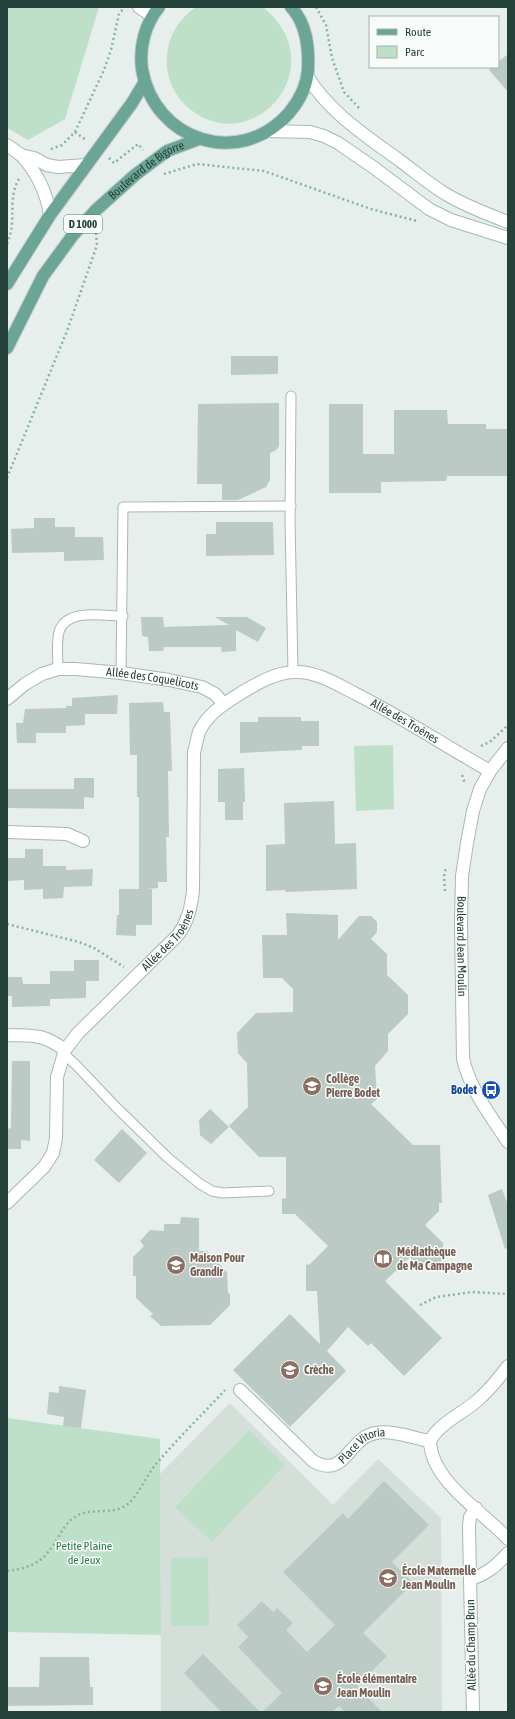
<svg xmlns="http://www.w3.org/2000/svg" width="515" height="1719" font-family="'Asap Condensed',sans-serif">
	<rect width="100%" height="100%" fill="#e6efeb"/>
	<path fill="#d4dfda" d="M 230,1403 L 333,1505 L 378,1459 L 441,1518 L 442,1712 L 161,1712 L 160,1474 Z"/>
	<g fill="#bfe0c8">
		<path d="M 7,7 L 99,7 L 65,119 L 28,140 L 7,128 Z"/>
		<path d="M 196,7 L 263,7 C 335,66 254,159 191,110 C 177,99 168,83 167,66 C 165,42 176,21 196,7 Z"/>
		<path d="M 393,745 L 394,809 L 356,811 L 354,746 Z"/>
		<path d="M 7,1418 L 160,1439 L 161,1635 L 7,1632 Z"/>
		<path d="M 249,1430 L 285,1465 L 212,1542 L 175,1507 Z"/>
		<path d="M 208,1557 L 209,1626 L 171,1626 L 171,1558 Z"/>
	</g>
	<g fill="#bbcac4">
		<path d="M 508,54 L 508,92 L 489,70 L 492,67 L 498,67 L 498,62 Z"/>
		<path d="M 231,356 L 278,356 L 278,374 L 231,375 Z"/>
		<path d="M 279,403 L 279,446 L 276,450 L 270,453 L 270,480 L 266,487 L 238,500 L 222,500 L 222,484 L 197,484 L 198,404 Z"/>
		<path d="M 329,404 L 363,404 L 363,454 L 394,454 L 394,410 L 447,410 L 448,424 L 486,424 L 486,429 L 508,429 L 508,476 L 447,476 L 446,481 L 381,482 L 381,493 L 329,493 Z"/>
		<path d="M 34,518 L 55,518 L 55,527 L 75,527 L 75,537 L 103,537 L 104,560 L 64,561 L 64,552 L 12,553 L 11,529 L 34,528 Z"/>
		<path d="M 216,522 L 273,522 L 274,555 L 206,556 L 206,534 L 216,534 Z"/>
		<path d="M 141,617 L 163,617 L 164,627 L 229,625 L 215,617 L 247,617 L 266,628 L 258,642 L 236,630 L 236,651 L 222,652 L 221,647 L 164,647 L 163,651 L 149,651 L 148,637 L 142,636 Z"/>
		<path d="M 118,695 L 117,714 L 85,714 L 85,725 L 66,726 L 66,733 L 36,733 L 36,743 L 17,743 L 16,723 L 23,723 L 25,709 L 66,708 L 66,706 L 72,706 L 72,698 Z"/>
		<path d="M 163,702 L 164,712 L 170,712 L 172,771 L 168,771 L 169,837 L 166,837 L 167,882 L 158,882 L 158,888 L 146,889 L 152,889 L 152,925 L 136,925 L 136,936 L 116,935 L 117,915 L 119,915 L 119,889 L 139,889 L 139,797 L 137,797 L 137,755 L 130,755 L 129,703 Z"/>
		<path d="M 258,717 L 301,717 L 301,721 L 319,721 L 319,746 L 302,746 L 302,750 L 240,753 L 240,722 L 258,722 Z"/>
		<path d="M 244,768 L 245,802 L 243,802 L 243,820 L 225,820 L 225,802 L 218,802 L 218,769 Z"/>
		<path d="M 74,778 L 94,778 L 94,798 L 84,797 L 84,809 L 7,808 L 7,789 L 74,789 Z"/>
		<path d="M 334,801 L 335,844 L 356,843 L 357,889 L 286,892 L 285,890 L 266,891 L 266,845 L 285,844 L 284,803 Z"/>
		<path d="M 25,849 L 43,849 L 43,866 L 66,866 L 66,870 L 93,869 L 92,886 L 64,887 L 63,898 L 43,899 L 43,889 L 24,890 L 24,880 L 7,881 L 7,858 L 25,858 Z"/>
		<path d="M 286,913 L 338,915 L 338,940 L 359,916 L 371,916 L 377,922 L 377,932 L 371,939 L 387,954 L 387,975 L 408,995 L 408,1014 L 388,1034 L 388,1051 L 375,1066 L 377,1099 L 371,1104 L 413,1145 L 440,1145 L 442,1203 L 439,1203 L 439,1211 L 425,1225 L 443,1243 L 443,1259 L 435,1268 L 421,1268 L 410,1257 L 385,1281 L 442,1338 L 404,1376 L 371,1343 L 368,1346 L 348,1327 L 327,1351 L 346,1371 L 290,1427 L 233,1370 L 290,1314 L 320,1344 L 317,1291 L 306,1291 L 306,1265 L 310,1264 L 328,1246 L 295,1214 L 282,1214 L 282,1199 L 286,1198 L 286,1157 L 259,1157 L 229,1126 L 248,1107 L 247,1063 L 238,1053 L 237,1033 L 256,1013 L 293,1012 L 293,989 L 282,978 L 263,978 L 262,935 L 287,935 Z"/>
		<path d="M 74,960 L 99,960 L 99,981 L 86,981 L 86,998 L 50,999 L 50,1006 L 12,1007 L 12,996 L 7,996 L 7,977 L 22,977 L 23,984 L 50,984 L 50,971 L 74,971 Z"/>
		<path d="M 12,1061 L 30,1061 L 30,1141 L 21,1140 L 21,1149 L 7,1149 L 7,1129 L 11,1128 Z"/>
		<path d="M 210,1109 L 229,1127 L 211,1144 L 200,1135 L 199,1120 Z"/>
		<path d="M 122,1129 L 147,1153 L 119,1183 L 94,1160 Z"/>
		<path d="M 502,1189 L 508,1205 L 508,1248 L 505,1249 L 488,1195 Z"/>
		<path d="M 181,1217 L 199,1218 L 199,1251 L 207,1251 L 227,1272 L 228,1293 L 230,1294 L 230,1305 L 210,1325 L 161,1326 L 150,1316 L 153,1314 L 136,1298 L 136,1276 L 133,1276 L 133,1257 L 144,1246 L 140,1241 L 150,1230 L 164,1231 L 164,1224 L 180,1224 Z"/>
		<path d="M 59,1386 L 86,1390 L 81,1428 L 63,1426 L 64,1417 L 47,1414 L 49,1392 L 59,1393 Z"/>
		<path d="M 384,1481 L 429,1525 L 392,1562 L 413,1583 L 363,1633 L 387,1656 L 357,1686 L 382,1712 L 345,1712 L 339,1706 L 332,1712 L 262,1712 L 282,1693 L 238,1647 L 248,1637 L 237,1625 L 262,1601 L 273,1612 L 277,1608 L 293,1623 L 286,1630 L 307,1652 L 335,1625 L 283,1572 L 343,1513 L 348,1519 Z"/>
		<path d="M 203,1654 L 216,1667 L 260,1712 L 221,1712 L 184,1673 Z"/>
		<path d="M 40,1657 L 89,1657 L 90,1687 L 93,1687 L 93,1705 L 7,1706 L 7,1687 L 39,1687 Z"/>
	</g>
	<g fill="none" stroke-linecap="round" stroke-linejoin="round">
		<g stroke="#a8b8b2" stroke-width="11">
			<g id="service">
				<path d="M 291,396 L 290,520 L 293,672"/>
				<path d="M 58,669 C 58,658 56,644 59,632 C 66,608 103,616 123,616"/>
				<path d="M 121,673 L 123,507 L 291,506"/>
				<path d="M 64,1054 L 76,1065 L 115,1106 L 167,1157 L 200,1184 L 212,1191 L 223,1193 L 269,1191"/>
			</g>
		</g>
		<g stroke="#a8b8b2" stroke-width="14">
			<g id="minor">
				<path d="M 139,7 L 152,16"/>
				<path d="M 7,145 L 21,155 L 34,158 L 47,165 L 58,167 L 86,165"/>
				<path d="M 21,155 C 36,171 47,193 50,215"/>
				<path id="s1" d="M 7,699 L 25,684 L 42,674 L 58,669 L 76,669 L 121,673 L 169,680 L 202,687 L 215,694 L 224,704"/>
				<path id="s2" d="M 508,748 L 490,771 L 480,789 L 473,811 L 467,843 L 462,876 L 461,922 L 463,1059 C 471,1091 490,1115 508,1142"/>
				<path d="M 7,832 L 67,834 L 83,841"/>
				<path d="M 7,1035 C 34,1036 42,1033 65,1050"/>
				<path id="s3" d="M 7,1203 L 44,1167 L 53,1153 L 56,1138 L 57,1077 L 65,1050 L 78,1033 L 178,935 C 188,921 191,908 193,891 L 194,752 C 196,746 197,738 199,732 C 207,714 225,703 241,693 C 258,683 274,673 294,672 C 317,671 336,684 356,694 C 402,717 445,746 490,771"/>
				<path id="s4" d="M 240,1390 L 313,1461 C 346,1480 348,1437 376,1433 C 393,1430 413,1438 430,1441 C 439,1423 464,1413 479,1399 C 490,1389 499,1378 508,1366"/>
				<path d="M 430,1441 C 431,1481 483,1512 508,1539"/>
				<path d="M 470,1579 L 469,1526 L 470,1517 L 476,1508"/>
				<path d="M 473,1712 L 470,1579 C 486,1575 497,1565 508,1553"/>
			</g>
		</g>
		<g stroke="#a4bbb3" stroke-width="14">
			<g id="secondary">
				<path d="M 307,76 C 329,112 366,136 399,160 C 414,171 428,183 444,193 C 463,205 487,214 508,222"/>
				<path d="M 268,131 L 310,132 L 324,136 L 338,143 L 373,167 L 429,209 L 451,220 L 508,238"/>
			</g>
		</g>
		<g stroke="#c2cac8" stroke-width="14">
			<g id="primary">
				<path d="M 159,7 C 145,24 139,47 142,69 C 154,141 240,169 289,113 C 299,101 307,85 308,70 C 309,48 307,24 291,7"/>
				<path d="M 7,284 L 50,215 L 132,103 L 144,83"/>
				<path id="s5" d="M 7,348 L 43,276 L 73,235 L 96,210 L 135,175 L 167,151 L 199,139"/>
			</g>
		</g>
		<g stroke="#86b3a5" stroke-width="2.5" stroke-dasharray="2 3" stroke-linecap="butt">
			<path d="M 316,7 L 326,25 L 332,58 L 344,92 L 361,110"/>
			<path d="M 75,132 L 86,140"/>
			<path d="M 51,149 L 62,145 L 75,132 L 104,70 L 111,50 L 119,14 L 123,9"/>
			<path d="M 109,158 L 114,163 L 138,144 L 143,150"/>
			<path d="M 164,174 L 197,164 L 264,171 L 371,209 L 417,221"/>
			<path d="M 7,244 C 18,219 6,200 20,177"/>
			<path d="M 7,478 L 67,331 L 97,245 L 96,233"/>
			<path d="M 481,746 L 490,742 L 508,725"/>
			<path d="M 462,775 L 465,784"/>
			<path d="M 445,891 L 444,876 L 446,868"/>
			<path d="M 7,924 L 79,942 L 94,948 L 124,967"/>
			<path d="M 420,1305 L 436,1297 L 472,1292 L 508,1294"/>
			<path d="M 7,1571 C 36,1567 44,1561 59,1536 C 63,1529 68,1521 75,1517 C 91,1506 113,1517 129,1503 C 139,1494 147,1474 157,1463 C 178,1438 203,1414 225,1390"/>
		</g>
		<use href="#service" stroke="#fff" stroke-width="9"/>
		<use href="#minor" stroke="#fff" stroke-width="12"/>
		<use href="#secondary" stroke="#fff" stroke-width="12"/>
		<use href="#primary" stroke="#6aa596" stroke-width="12"/>
	</g>
	<defs>
		<g id="school-disc" transform="scale(1)"><circle r="9.5" fill="#8d6e63" stroke="#f7fbf9"/><path d="M0-5L7-2L0 1L-7-2ZM-4 1L0 2.5L4 1V4Q0 6-4 4Z" fill="#fff"/></g>
		<g id="bus-disc" transform="scale(1)"><circle r="9.5" fill="#1a4fb4" stroke="#f7fbf9"/><path d="M-5-6H5V4H4V6H2V4H-2V6H-4V4H-5ZM-3.5-4V0h7V-4ZM-3.5 1.2v1.5H-2V1.2ZM2 1.2v1.5H3.5V1.2Z" fill="#fff"/></g>
		<g id="library-disc" transform="scale(1)"><circle r="9.5" fill="#8d6e63" stroke="#f7fbf9"/><path d="M-6-4Q-3-5.5-.7-3.5V5Q-3 3-6 4ZM6-4Q3-5.5 .7-3.5V5Q3 3 6 4Z" fill="#fff"/></g>
	</defs>
	<g fill-rule="evenodd">
		<use href="#school-disc" x="312" y="1086"/>
		<use href="#bus-disc" x="491" y="1090"/>
		<use href="#library-disc" x="383" y="1259"/>
		<use href="#school-disc" x="176" y="1265"/>
		<use href="#school-disc" x="290" y="1370"/>
		<use href="#school-disc" x="388" y="1578"/>
		<use href="#school-disc" x="323" y="1686"/>
	</g>
	<g text-anchor="middle" dominant-baseline="central" stroke-width="3" stroke-linejoin="round" paint-order="stroke">
		<rect fill="#f7fbf9" stroke="#637a73" stroke-width="1" x="64" y="215" width="38" height="18" rx="3"/>
		<g font-size="11" font-weight="bold" fill="#24423a">
			<text x="83" y="224">D 1000</text>
		</g>
		<g font-size="12" fill="#24423a" stroke="#f7fbf9">
			<text stroke="none"><textPath href="#s5" startOffset="230">Boulevard de Bigorre</textPath></text>
			<text stroke="none"><textPath href="#s1" startOffset="155">Allée des Coquelicots</textPath></text>
			<text stroke="none"><textPath href="#s3" startOffset="779">Allée des Troènes</textPath></text>
			<text stroke="none"><textPath href="#s3" startOffset="324">Allée des Troènes</textPath></text>
			<text stroke="none"><textPath href="#s2" startOffset="209">Boulevard Jean Moulin</textPath></text>
			<text stroke="none"><textPath href="#s4" startOffset="159">Place Vitoria</textPath></text>
			<text transform="translate(471 1645) rotate(-91)">Allée du Champ Brun</text>
		</g>
		<g font-size="12" font-weight="bold" fill="#785e54" stroke="#f7fbf9" text-anchor="start">
			<text x="326" y="1079">Collège<tspan x="326" dy="14">Pierre Bodet</tspan></text>
			<text x="397" y="1252">Médiathèque<tspan x="397" dy="14">de Ma Campagne</tspan></text>
			<text x="190" y="1258">Maison Pour<tspan x="190" dy="14">Grandir</tspan></text>
			<text x="304" y="1370">Crèche</text>
			<text x="402" y="1571">École Maternelle<tspan x="402" dy="14">Jean Moulin</tspan></text>
			<text x="337" y="1679">École élémentaire<tspan x="337" dy="14">Jean Moulin</tspan></text>
		</g>
		<g font-size="12" font-weight="bold" fill="#164399" stroke="#f7fbf9" text-anchor="end">
			<text x="477" y="1090">Bodet</text>
		</g>
		<g font-size="12" fill="#2d7a4b" stroke="#f7fbf9">
			<text x="84" y="1546">Petite Plaine<tspan x="84" dy="14">de Jeux</tspan></text>
		</g>
	</g>
	<rect width="515" height="1719" fill="none" stroke="#24423a" stroke-width="16"/>
	<rect x="369" y="16" width="130" height="52" fill="#f7fbf9" stroke="#a3b1ad"/>
	<rect x="377" y="29" width="20" height="6" fill="#6aa596" stroke="#a3b1ad"/>
	<text x="405" y="36" font-size="12" fill="#24423a">Route</text>
	<rect x="377" y="46" width="20" height="12" fill="#bfe0c8" stroke="#a3b1ad"/>
	<text x="405" y="56" font-size="12" fill="#24423a">Parc</text>
</svg>
